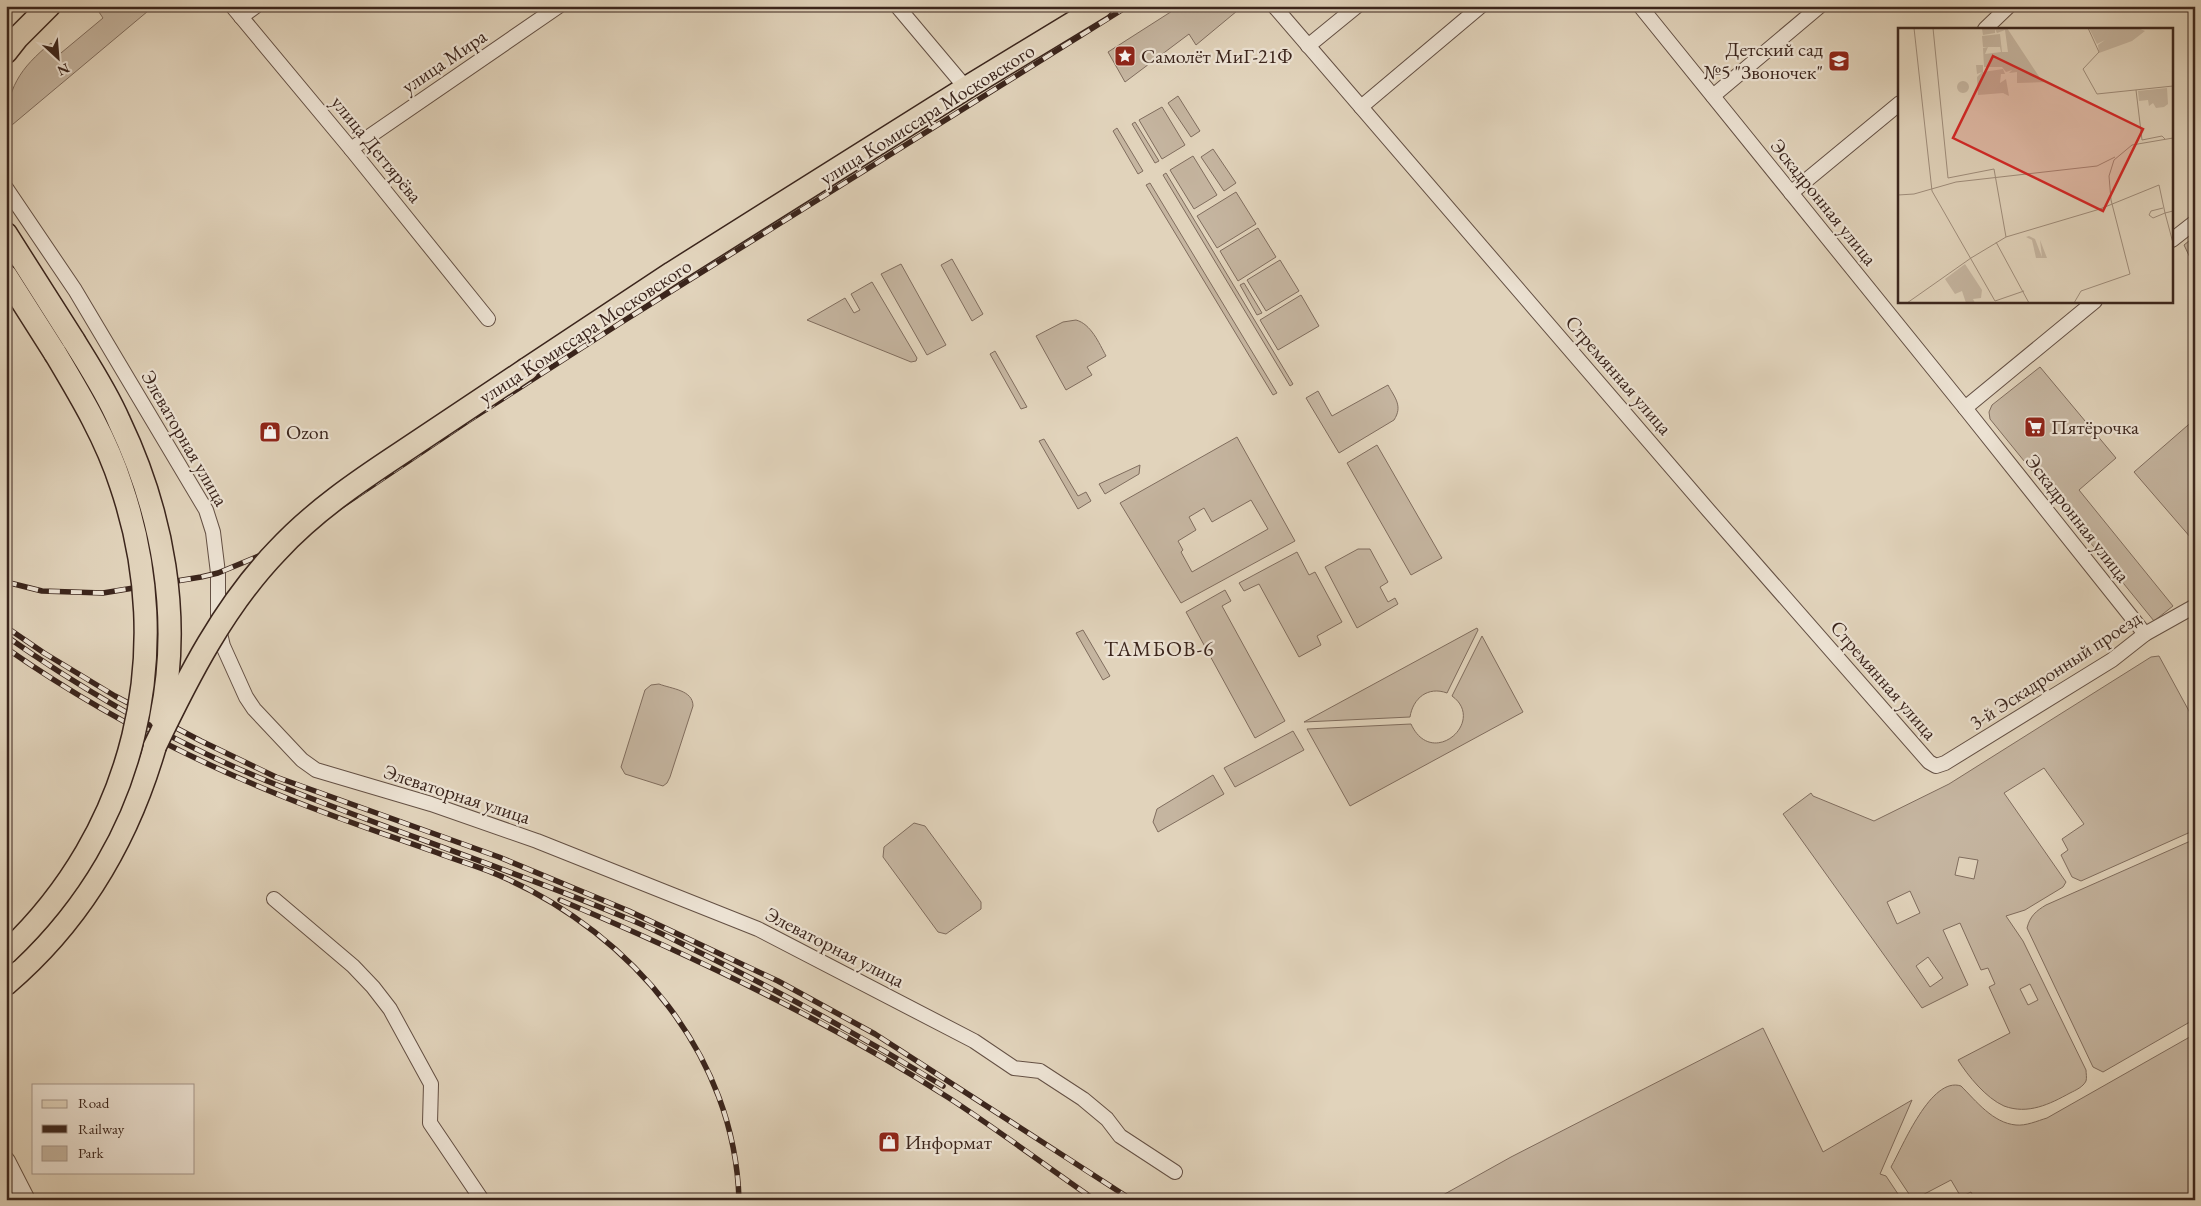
<svg xmlns="http://www.w3.org/2000/svg" width="2201" height="1206" font-family="'EB Garamond',serif">
	<rect width="100%" height="100%" fill="#e1d3bb"/>
	<filter id="stains"><feTurbulence type="fractalNoise" baseFrequency=".004" numOctaves="4"/><feColorMatrix values="0 0 0 0 .2 0 0 0 0 .09 0 0 0 0 .02 0 0 0 .5 -.17"/></filter>
	<radialGradient id="worn" r=".72"><stop offset=".6" stop-color="#630" stop-opacity="0"/><stop offset="1" stop-color="#630" stop-opacity=".3"/></radialGradient>
	<g fill="#c5b5a0" stroke="#806d5e" fill-rule="evenodd">
		<path d="M 95,6 L 154,6 L 6,130 C 6,89 20,68 51,43 L 61,53 L 103,18 Z"/>
		<path d="M 1180,6 L 1243,6 L 1196,45 L 1189,34 L 1125,82 L 1108,52 Z"/>
		<path d="M 1178,96 L 1200,131 L 1191,137 L 1168,103 Z"/>
		<path d="M 1162,107 L 1185,145 L 1162,159 L 1139,120 Z"/>
		<path d="M 1135,122 L 1159,161 L 1155,163 L 1132,124 Z"/>
		<path d="M 1117,128 L 1143,171 L 1138,174 L 1113,131 Z"/>
		<path d="M 1213,149 L 1236,183 L 1224,191 L 1201,157 Z"/>
		<path d="M 1193,156 L 1217,195 L 1194,209 L 1170,170 Z"/>
		<path d="M 1166,173 L 1293,384 L 1290,386 L 1163,175 Z"/>
		<path d="M 1150,183 L 1277,393 L 1273,395 L 1146,185 Z"/>
		<path d="M 1236,192 L 1256,224 L 1217,248 L 1197,216 Z"/>
		<path d="M 1258,228 L 1276,257 L 1238,281 L 1220,251 Z"/>
		<path d="M 2195,236 L 2195,268 L 2184,245 Z"/>
		<path d="M 952,259 L 983,314 L 972,321 L 941,265 Z"/>
		<path d="M 1280,260 L 1299,291 L 1266,311 L 1247,280 Z"/>
		<path d="M 901,264 L 946,345 L 927,355 L 881,274 Z"/>
		<path d="M 872,282 L 917,358 L 916,361 L 911,362 L 807,320 L 845,298 L 854,313 L 860,310 L 851,294 Z"/>
		<path d="M 1244,283 L 1262,313 L 1257,315 L 1240,285 Z"/>
		<path d="M 1301,295 L 1319,326 L 1278,350 L 1260,320 Z"/>
		<path d="M 1076,320 C 1091,324 1099,343 1106,356 L 1087,367 L 1092,375 L 1066,390 L 1036,336 L 1063,322 Z"/>
		<path d="M 995,351 L 1027,407 L 1021,409 L 990,354 Z"/>
		<path d="M 2040,367 L 2116,458 L 2079,490 L 2173,606 L 2154,621 L 1990,419 L 1989,412 L 1992,405 Z"/>
		<path d="M 1388,385 C 1395,398 1403,406 1394,420 L 1339,453 L 1306,398 L 1318,391 L 1332,416 Z"/>
		<path d="M 2195,419 L 2195,535 L 2191,538 L 2134,472 Z"/>
		<path d="M 1237,437 L 1295,541 L 1181,603 L 1120,503 ZM 1251,500 L 1268,529 L 1192,572 L 1181,552 L 1183,550 L 1178,541 L 1196,530 L 1189,517 L 1204,508 L 1212,522 Z"/>
		<path d="M 1044,439 L 1078,496 L 1086,492 L 1091,501 L 1078,509 L 1039,441 Z"/>
		<path d="M 1377,445 L 1442,558 L 1411,575 L 1347,463 Z"/>
		<path d="M 1140,465 L 1139,474 L 1105,494 L 1099,484 Z"/>
		<path d="M 1358,549 L 1370,549 L 1388,582 L 1380,587 L 1388,602 L 1395,598 L 1398,604 L 1357,628 L 1325,567 Z"/>
		<path d="M 1297,552 L 1309,575 L 1315,572 L 1342,622 L 1317,636 L 1321,645 L 1299,657 L 1259,584 L 1244,591 L 1239,583 Z"/>
		<path d="M 1225,590 L 1231,601 L 1222,606 L 1285,721 L 1255,738 L 1186,612 Z"/>
		<path d="M 1477,628 L 1478,630 L 1447,693 C 1428,686 1413,698 1410,717 L 1304,722 Z"/>
		<path d="M 1083,630 L 1110,676 L 1103,680 L 1076,633 Z"/>
		<path d="M 1482,636 L 1523,712 L 1350,806 L 1307,729 L 1411,724 C 1432,770 1487,721 1452,696 Z"/>
		<path d="M 2159,656 L 2195,722 L 2195,830 L 2081,881 L 2072,877 L 2061,855 L 2068,850 L 2062,839 L 2084,824 L 2044,768 L 2004,793 L 2066,882 L 2063,887 L 2025,910 L 2006,916 L 2023,941 L 2086,1070 C 2086,1073 2087,1078 2086,1081 C 2083,1087 2076,1090 2070,1093 C 2050,1104 2028,1115 2004,1106 C 1986,1098 1968,1076 1958,1060 L 2010,1033 L 1989,987 L 1995,984 L 1988,968 L 1981,970 L 1960,923 L 1943,930 L 1968,985 L 1922,1008 L 1783,814 L 1811,793 L 1813,796 L 1874,821 L 1949,784 L 2151,657 ZM 1959,857 L 1978,860 L 1974,879 L 1955,875 ZM 1910,891 L 1920,913 L 1897,924 L 1887,902 ZM 1928,957 L 1943,978 L 1930,987 L 1916,966 ZM 2030,984 L 2038,1000 L 2028,1005 L 2020,989 Z"/>
		<path d="M 659,684 C 672,689 693,690 693,706 L 670,777 L 667,783 L 663,786 L 625,774 L 621,767 L 645,690 L 651,685 Z"/>
		<path d="M 1293,731 L 1304,750 L 1235,787 L 1224,768 Z"/>
		<path d="M 1213,775 L 1224,794 L 1158,832 L 1153,822 L 1157,809 Z"/>
		<path d="M 914,823 L 925,826 L 981,902 L 981,909 L 946,934 L 938,932 L 883,857 L 884,847 Z"/>
		<path d="M 2195,839 L 2195,1019 L 2103,1072 L 2093,1067 L 2027,928 C 2030,916 2036,911 2046,905 Z"/>
		<path d="M 1763,1028 L 1823,1152 L 1912,1100 L 1880,1174 L 1886,1176 L 1902,1200 L 1434,1200 L 1511,1157 Z"/>
		<path d="M 2195,1034 L 2195,1200 L 1975,1200 L 1971,1192 L 1961,1197 L 1951,1180 L 1913,1200 L 1891,1167 C 1903,1146 1931,1076 1961,1086 C 1976,1101 1993,1123 2016,1125 C 2026,1126 2037,1121 2047,1118 Z"/>
	</g>
	<g fill="none" stroke-linecap="round" stroke-linejoin="round">
		<g stroke="#645044" stroke-width="16">
			<g id="minor">
				<path d="M 232,6 L 351,149 L 488,319"/>
				<path d="M 897,6 L 966,88"/>
				<path d="M 1274,6 L 1709,511 L 1929,762 L 1936,766 L 1945,763 L 2112,660 L 2145,634 L 2195,606"/>
				<path d="M 1640,6 L 1965,408 L 2145,634"/>
				<path d="M 241,17 L 256,6"/>
				<path d="M 1985,29 L 2009,6"/>
				<path d="M 1308,46 L 1357,6"/>
				<path d="M 1713,96 L 1820,6"/>
				<path d="M 1361,107 L 1481,6"/>
				<path d="M 351,149 L 559,6"/>
				<path d="M 6,188 L 75,290 L 206,510 L 213,532 L 218,573 L 218,625 L 223,646 L 246,697 L 254,709 L 302,760 L 316,770 L 431,804 L 537,841 L 758,929 L 974,1041 L 1014,1068 L 1040,1071 L 1083,1099 L 1107,1119 L 1120,1136 L 1175,1172"/>
				<path d="M 1791,193 L 1900,103"/>
				<path d="M 2172,240 L 2195,222"/>
				<path d="M 1965,408 L 2095,301"/>
				<path d="M 274,899 L 353,966 L 373,987 L 390,1009 L 431,1084 L 430,1123 L 482,1200"/>
			</g>
		</g>
		<g stroke="#645044" stroke-width="20">
			<path id="tertiary" d="M 6,1161 L 26,1200"/>
		</g>
		<g stroke="#3b251c" stroke-width="25">
			<g id="primary">
				<path d="M 6,52 L 17,38 L 49,6"/>
				<path d="M 6,234 L 74,341"/>
				<path d="M 6,276 L 55,353"/>
				<path d="M 527,369 L 672,273 L 966,88 L 1101,6"/>
				<path d="M 6,984 C 80,921 128,839 155,746"/>
			</g>
		</g>
		<use href="#minor" stroke="#ece2d3" stroke-width="14"/>
		<use href="#tertiary" stroke="#ece2d3" stroke-width="18"/>
		<use href="#primary" stroke="#e1d3bb" stroke-width="22"/>
		<g stroke="#3b251c" stroke-width="5.5">
			<g id="rail">
				<path d="M 6,582 L 42,591 L 103,593 L 201,577 L 218,573 L 271,551 L 312,526 L 468,421 L 622,322 L 1128,6"/>
				<path d="M 6,627 L 44,653 L 115,696 L 201,741 L 276,777 L 499,857 L 629,911 L 778,981 L 875,1034 L 1132,1200"/>
				<path d="M 6,636 C 90,695 182,747 277,785 C 392,831 510,869 624,917 C 652,928 678,942 705,955 C 786,995 866,1039 943,1086"/>
				<path d="M 6,648 C 89,706 179,754 272,792 C 329,816 388,835 446,856 C 465,863 486,869 505,878 C 632,935 735,1055 739,1200"/>
				<path d="M 560,900 C 693,956 827,1020 949,1098 C 998,1130 1046,1166 1095,1200"/>
			</g>
		</g>
		<use href="#rail" stroke="#ece2d3" stroke-width="4" stroke-dasharray="11" stroke-linecap="butt"/>
		<g stroke="#3b251c" stroke-width="25" stroke-linecap="butt">
			<g id="primary-bridge">
				<path d="M 74,341 C 90,367 107,393 119,421 C 163,513 182,617 161,718"/>
				<path d="M 155,746 C 188,677 224,606 277,551 C 313,512 357,482 401,453 C 443,425 485,397 527,369"/>
				<path d="M 6,953 C 135,832 178,652 121,485 C 106,438 80,395 55,353"/>
			</g>
		</g>
		<use href="#primary-bridge" stroke="#e1d3bb" stroke-width="22"/>
	</g>
	<defs>
		<g id="sight-square" transform="scale(1.125)"><rect x="-9" y="-9" width="18" height="18" rx="4" fill="#8f2418" stroke="#ece2d3"/><path d="M0-6L1.8-2.2L6-1.7L2.9 1.2L3.7 5.4L0 3.3L-3.7 5.4L-2.9 1.2L-6-1.7L-1.8-2.2Z" fill="#fff"/></g>
		<g id="school-square" transform="scale(1.125)"><rect x="-9" y="-9" width="18" height="18" rx="4" fill="#8f2418" stroke="#ece2d3"/><path d="M0-5L7-2L0 1L-7-2ZM-4 1L0 2.5L4 1V4Q0 6-4 4Z" fill="#fff"/></g>
		<g id="supermarket-square" transform="scale(1.125)"><rect x="-9" y="-9" width="18" height="18" rx="4" fill="#8f2418" stroke="#ece2d3"/><path d="M-6-5.5h2.5l.6 2H6L4.5 2H-2.5L-4.4-4H-6ZM-1.5 3.2a1.3 1.3 0 1 0 .1 0ZM3 3.2a1.3 1.3 0 1 0 .1 0Z" fill="#fff"/></g>
		<g id="shop-square" transform="scale(1.125)"><rect x="-9" y="-9" width="18" height="18" rx="4" fill="#8f2418" stroke="#ece2d3"/><path d="M-5-2.5h2.3a2.7 3.5 0 0 1 5.4 0H5L5.5 6h-11ZM-1.5-2.5h3a1.5 2.3 0 0 0-3 0Z" fill="#fff"/></g>
	</defs>
	<g fill-rule="evenodd">
		<use href="#sight-square" x="1125" y="56"/>
		<use href="#school-square" x="1839" y="61"/>
		<use href="#supermarket-square" x="2035" y="427"/>
		<use href="#shop-square" x="270" y="432"/>
		<use href="#shop-square" x="889" y="1142"/>
	</g>
	<g text-anchor="middle" dominant-baseline="central" stroke-width="4.5" stroke-linejoin="round" paint-order="stroke">
		<g font-size="20" fill="#3b251c" stroke="#ece2d3" text-anchor="start">
			<text x="1823" y="49" text-anchor="end">Детский сад<tspan x="1823" dy="23">№5 "Звоночек"</tspan></text>
			<text x="1141" y="56">Самолёт МиГ-21Ф</text>
			<text x="2051" y="427">Пятёрочка</text>
			<text x="286" y="432">Ozon</text>
			<text x="905" y="1142">Информат</text>
		</g>
		<g font-size="20" fill="#3b251c" stroke="#ece2d3">
			<text transform="translate(444 61) rotate(-34)">улица Мира</text>
			<text transform="translate(927 114) rotate(-32)">улица Комиссара Московского</text>
			<text transform="translate(377 149) rotate(51)">улица Дегтярёва</text>
			<text transform="translate(1824 202) rotate(51)">Эскадронная улица</text>
			<text transform="translate(585 331) rotate(-33)">улица Комиссара Московского</text>
			<text transform="translate(1619 375) rotate(49)">Стремянная улица</text>
			<text transform="translate(185 438) rotate(60)">Элеваторная улица</text>
			<text transform="translate(2078 518) rotate(52)">Эскадронная улица</text>
			<text transform="translate(2055 670) rotate(-33)">3-й Эскадронный проезд</text>
			<text transform="translate(1884 680) rotate(49)">Стремянная улица</text>
			<text transform="translate(457 794) rotate(18)">Элеваторная улица</text>
			<text transform="translate(835 947) rotate(27)">Элеваторная улица</text>
		</g>
		<g font-size="21" letter-spacing="1" fill="#3b251c" stroke="#ece2d3">
			<text x="1159" y="648">ТАМБОВ-6</text>
		</g>
	</g>
	<g transform="translate(1898 28)">
		<rect width="275" height="275" fill="#e1d3bb"/>
		<path d="M 109,0 L 142,50 L 149,54 L 119,55 L 119,44 L 111,45 L 114,42 L 108,44 L 104,39 L 86,39 L 85,20 L 90,19 L 87,26 L 103,24 L 102,19 L 85,19 L 84,8 L 102,6 L 104,24 L 110,24 L 107,2 L 99,5 L 97,1 L 97,5 L 85,7 L 84,1 ZM 191,0 L 240,0 L 247,3 L 234,13 L 201,25 L 200,17 L 207,12 L 199,16 ZM 78,37 L 85,37 L 85,44 L 105,41 L 107,46 L 103,46 L 102,55 L 108,51 L 111,68 L 105,65 L 80,67 L 79,49 L 84,44 L 79,46 ZM59 59a6 6 0 1 1 12 0a6 6 0 1 1-12 0ZM 269,60 L 270,76 L 266,79 L 258,80 L 255,75 L 251,78 L 250,72 L 241,73 L 240,63 ZM 131,208 L 137,211 L 144,229 L 142,212 L 149,230 L 138,230 L 134,212 L 128,209 ZM 67,236 L 84,262 L 83,270 L 75,271 L 77,275 L 68,275 L 64,263 L 57,266 L 47,251 Z" fill="#c5b5a0"/>
		<path fill="none" stroke="#9f8d7b" stroke-width="1" d="M 16,0 L 34,163 L 97,273 L 126,263M 35,0 L 50,150 L 96,141 L 108,209M 190,0 L 201,24 L 185,41 L 199,66 L 275,58M 238,62 L 244,112 L 264,108 L 267,111M 0,167 L 16,166 L 58,154 L 199,138 L 217,129M 265,180 L 253,183 L 251,187 L 255,190 L 267,185 L 275,215M 98,214 L 131,275M 73,230 L 108,209 L 202,181 L 261,157 L 267,185 L 275,183M 9,275 L 73,230M 176,275 L 183,263 L 232,246 L 213,172 L 211,148 L 216,132 L 234,117 L 275,110"/>
		<path fill="#d62828" fill-opacity="0.15" stroke="#d62828" stroke-width="2.5" d="M 95,28 L 245,101 L 205,183 L 55,110 Z"/>
		<rect width="275" height="275" fill="none" stroke="#3b251c" stroke-width="2.5"/>
	</g>
	<rect width="2201" height="1206" fill="none" stroke="#e1d3bb" stroke-width="25"/>
	<rect x="8" y="8" width="2186" height="1191" fill="none" stroke="#3b251c" stroke-width="2.5"/>
	<rect x="12" y="12" width="2176" height="1181" fill="none" stroke="#3b251c"/>
	<rect x="32" y="1084" width="162" height="90" fill="#ece2d3" stroke="#a5968a"/>
	<rect x="42" y="1100" width="25" height="8" fill="#e1d3bb" stroke="#a5968a"/>
	<text x="78" y="1108" font-size="15" fill="#3b251c">Road</text>
	<rect x="42" y="1125" width="25" height="8" fill="#3b251c" stroke="#a5968a"/>
	<text x="78" y="1134" font-size="15" fill="#3b251c">Railway</text>
	<rect x="42" y="1146" width="25" height="15" fill="#c5b5a0" stroke="#a5968a"/>
	<text x="78" y="1158" font-size="15" fill="#3b251c">Park</text>
	<g transform="translate(58 58) rotate(154)" stroke="#ece2d3" stroke-width="4" paint-order="stroke">
	<path d="M0-4L9 19L0 12L-9 19Z" fill="#3b251c"/>
	<text y="-8" font-size="14" font-weight="bold" text-anchor="middle" fill="#3b251c">N</text>
	</g>
	<rect width="100%" height="100%" filter="url(#stains)"/>
	<rect width="100%" height="100%" fill="url(#worn)"/>
</svg>
